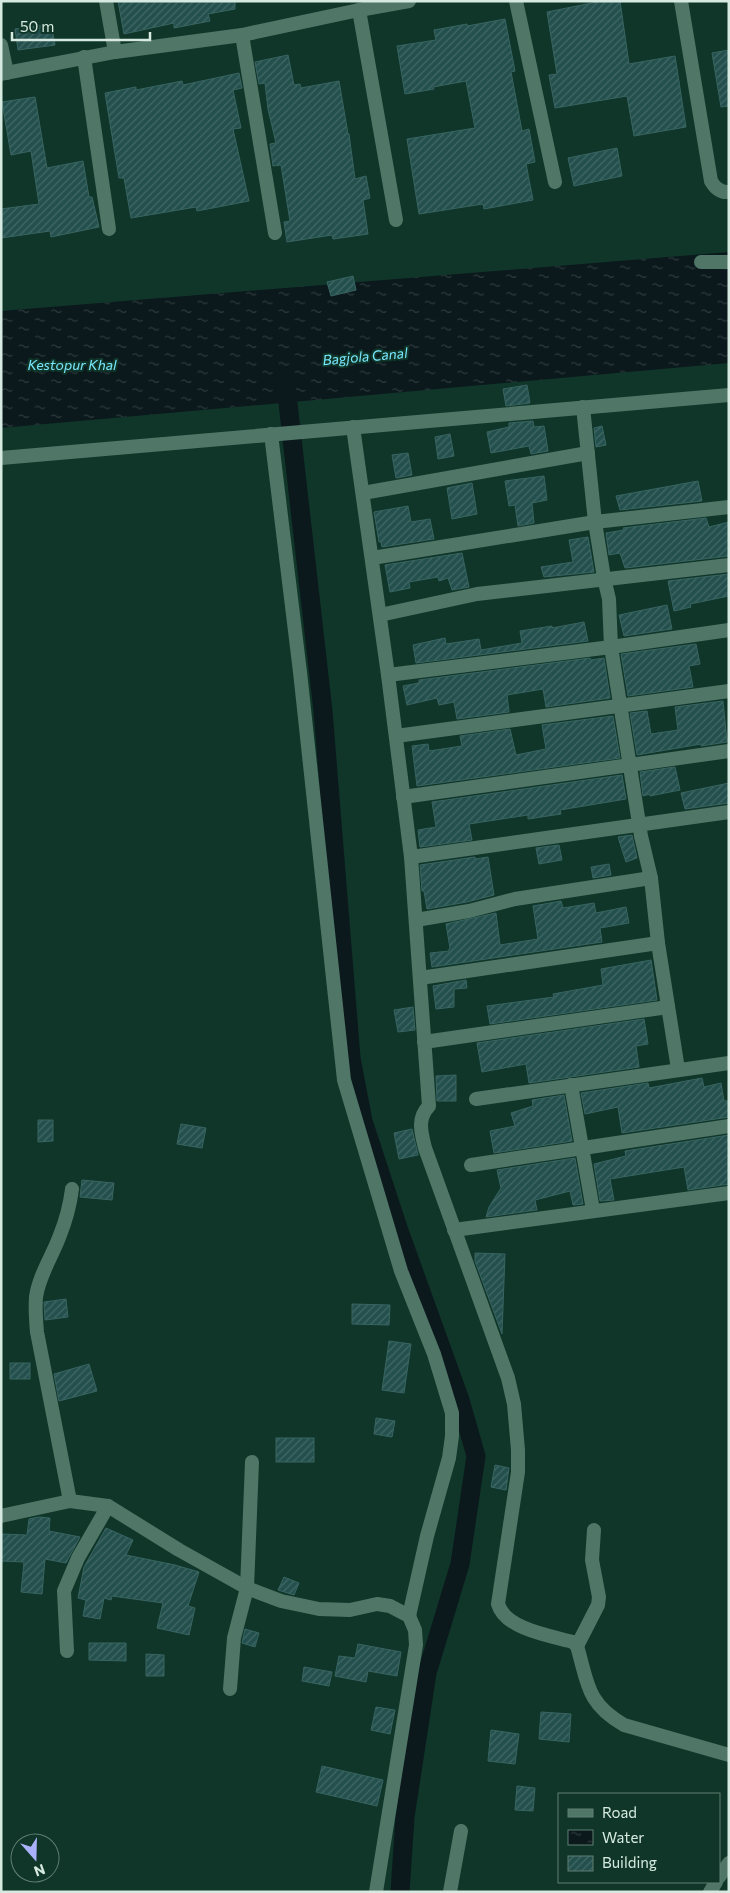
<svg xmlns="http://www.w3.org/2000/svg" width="730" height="1893" font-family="Commissioner,sans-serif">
	<defs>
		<pattern id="water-ripples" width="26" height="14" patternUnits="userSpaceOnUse" patternTransform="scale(1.25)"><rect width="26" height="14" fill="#0b191c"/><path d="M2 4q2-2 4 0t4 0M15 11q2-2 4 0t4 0" fill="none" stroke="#2e3b3d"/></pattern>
		<pattern id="building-hatch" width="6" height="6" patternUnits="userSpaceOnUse" patternTransform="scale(1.25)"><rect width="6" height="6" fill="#234f4d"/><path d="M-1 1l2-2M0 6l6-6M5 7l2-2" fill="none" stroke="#426866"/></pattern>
	</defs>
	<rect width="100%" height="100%" fill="#103629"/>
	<path fill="url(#water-ripples)" d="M 729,252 L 729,363 L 1,428 L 1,311 Z"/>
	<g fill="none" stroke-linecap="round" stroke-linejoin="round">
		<path stroke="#0b191c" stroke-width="19" d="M 285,377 L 323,711 L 351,1058 L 363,1121 L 398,1228 L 460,1400 L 476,1456 L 460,1564 L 427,1673 L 405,1817 L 400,1892"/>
	</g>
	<g fill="url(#building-hatch)" stroke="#386461">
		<path d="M 118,1 L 235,1 L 235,9 L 208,14 L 210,21 L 174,28 L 174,23 L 124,34 Z"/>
		<path d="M 602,1 L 620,1 L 629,64 L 675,56 L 686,127 L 634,136 L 627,96 L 555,108 L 549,75 L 557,74 L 547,12 Z"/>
		<path d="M 505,19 L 515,71 L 511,72 L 522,131 L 529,129 L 535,162 L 526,164 L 533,200 L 484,209 L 483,204 L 419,214 L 407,139 L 475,128 L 466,81 L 433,87 L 434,89 L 405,94 L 397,46 L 436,40 L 434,30 L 467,24 L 467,26 Z"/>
		<path d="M 51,24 L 55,45 L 18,50 L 15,29 Z"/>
		<path d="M 729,50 L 729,106 L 721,107 L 712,53 Z"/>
		<path d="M 288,55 L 294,85 L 300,84 L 301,88 L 339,81 L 348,134 L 349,134 L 355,179 L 366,176 L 370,198 L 363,200 L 368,234 L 333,239 L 332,235 L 287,242 L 284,222 L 290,221 L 281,165 L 273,166 L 270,144 L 276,143 L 268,109 L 265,83 L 259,84 L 255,62 Z"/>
		<path d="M 239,73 L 242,88 L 233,90 L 241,128 L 233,129 L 249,201 L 197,211 L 196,207 L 131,218 L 124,178 L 119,178 L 105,93 L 136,87 L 136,90 L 182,81 L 183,85 Z"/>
		<path d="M 35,97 L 47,168 L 83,161 L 89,197 L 92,197 L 99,227 L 51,237 L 50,231 L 1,238 L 1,209 L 39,204 L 31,151 L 11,155 L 2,102 Z"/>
		<path d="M 617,148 L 622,176 L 574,186 L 568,158 Z"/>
		<path d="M 353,276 L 356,290 L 331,296 L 327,282 Z"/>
		<path d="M 527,385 L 530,403 L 506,406 L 503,389 Z"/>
		<path d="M 533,421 L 534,427 L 544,426 L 548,451 L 531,454 L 529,446 L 491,453 L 487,432 L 509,427 L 509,423 Z"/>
		<path d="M 602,426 L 606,445 L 596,447 L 594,428 Z"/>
		<path d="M 450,434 L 454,456 L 438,459 L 435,437 Z"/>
		<path d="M 408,453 L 412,475 L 396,478 L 392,455 Z"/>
		<path d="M 544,476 L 547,500 L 532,503 L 534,523 L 518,526 L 515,505 L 509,506 L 505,481 Z"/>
		<path d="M 698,481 L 702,501 L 620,510 L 616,496 Z"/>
		<path d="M 472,483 L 477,514 L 452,519 L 447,488 Z"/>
		<path d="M 408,506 L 411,522 L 430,519 L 434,539 L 382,547 L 381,542 L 379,542 L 374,512 Z"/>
		<path d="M 706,518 L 709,527 L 729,522 L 729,556 L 625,568 L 620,553 L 609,555 L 606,533 L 624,530 L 623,528 Z"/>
		<path d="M 588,537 L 594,572 L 544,577 L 541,567 L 573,562 L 569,540 Z"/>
		<path d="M 462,553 L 469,587 L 452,590 L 448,578 L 439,581 L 438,577 L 409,582 L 410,588 L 390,592 L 385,565 Z"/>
		<path d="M 729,574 L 729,596 L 690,604 L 691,607 L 674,611 L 668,581 Z"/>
		<path d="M 667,605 L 672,629 L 624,636 L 619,615 Z"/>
		<path d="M 584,622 L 588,641 L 416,663 L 413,645 L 445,638 L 446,644 L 479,639 L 481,650 L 522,643 L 520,631 L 552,626 L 552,628 Z"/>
		<path d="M 696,644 L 700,664 L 689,666 L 693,687 L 628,696 L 621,654 Z"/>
		<path d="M 590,658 L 591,660 L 604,658 L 610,698 L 546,707 L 543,689 L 507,695 L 509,712 L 457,719 L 454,702 L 439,705 L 437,698 L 407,705 L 403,686 L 419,683 L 419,680 Z"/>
		<path d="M 723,701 L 727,742 L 701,746 L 701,744 L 637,755 L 630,713 L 647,711 L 651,734 L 678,730 L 675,707 Z"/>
		<path d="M 613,716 L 620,758 L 417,786 L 412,746 L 428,744 L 429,751 L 462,746 L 460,736 L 510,729 L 516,755 L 546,749 L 542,725 Z"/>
		<path d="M 675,767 L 680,790 L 650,796 L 650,794 L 643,796 L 640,772 Z"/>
		<path d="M 622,775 L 626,799 L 560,810 L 561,814 L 528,819 L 528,815 L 469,824 L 472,840 L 420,847 L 418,830 L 436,827 L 432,802 Z"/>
		<path d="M 729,783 L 729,803 L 685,809 L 681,793 Z"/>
		<path d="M 632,835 L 637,858 L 626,862 L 618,837 Z"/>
		<path d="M 559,845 L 562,860 L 539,864 L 536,848 Z"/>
		<path d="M 475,857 L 475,859 L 488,857 L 494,895 L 467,902 L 427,909 L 424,891 L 422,891 L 420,865 Z"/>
		<path d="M 609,864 L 611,875 L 593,878 L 591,867 Z"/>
		<path d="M 561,901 L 563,908 L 594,903 L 596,913 L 626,907 L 629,923 L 600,928 L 602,942 L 432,967 L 430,953 L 449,951 L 449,949 L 450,948 L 446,924 L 496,913 L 500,945 L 538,939 L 533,906 Z"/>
		<path d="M 651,960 L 657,1000 L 490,1024 L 487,1006 L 554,997 L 553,994 L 603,985 L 601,969 Z"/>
		<path d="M 466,980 L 467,988 L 454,989 L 454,1007 L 436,1009 L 433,986 Z"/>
		<path d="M 413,1007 L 415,1030 L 398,1032 L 394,1010 Z"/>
		<path d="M 644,1019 L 648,1044 L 636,1046 L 639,1067 L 529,1083 L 526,1064 L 482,1072 L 477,1043 Z"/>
		<path d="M 456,1075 L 456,1101 L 437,1101 L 436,1076 Z"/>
		<path d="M 702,1078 L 704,1087 L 721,1083 L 724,1101 L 729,1101 L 729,1117 L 622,1133 L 618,1107 L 585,1114 L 581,1093 L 648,1083 L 649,1088 Z"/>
		<path d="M 564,1095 L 572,1141 L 494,1153 L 490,1131 L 515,1126 L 511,1113 L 533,1106 L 532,1100 Z"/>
		<path d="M 38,1120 L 53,1120 L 53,1141 L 38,1142 Z"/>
		<path d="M 181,1124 L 206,1128 L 202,1148 L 177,1144 Z"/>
		<path d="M 412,1129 L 418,1155 L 399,1159 L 394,1133 Z"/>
		<path d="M 729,1135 L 729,1184 L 688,1190 L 684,1167 L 610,1179 L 614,1200 L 600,1201 L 594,1164 L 626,1156 L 625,1151 Z"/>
		<path d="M 575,1158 L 583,1204 L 573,1205 L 570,1191 L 535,1200 L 537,1210 L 486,1217 L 489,1207 L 501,1188 L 497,1170 Z"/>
		<path d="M 82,1180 L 114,1183 L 112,1200 L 80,1197 Z"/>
		<path d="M 475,1253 L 505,1254 L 502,1334 L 475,1261 Z"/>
		<path d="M 66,1299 L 68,1317 L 45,1320 L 44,1302 Z"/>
		<path d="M 352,1304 L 390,1305 L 389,1325 L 352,1324 Z"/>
		<path d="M 389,1341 L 411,1344 L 404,1393 L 382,1390 Z"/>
		<rect x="10" y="1363" width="20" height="16"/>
		<path d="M 89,1364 L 97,1391 L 59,1401 L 54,1374 Z"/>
		<path d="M 376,1418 L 395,1421 L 392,1437 L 374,1434 Z"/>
		<rect x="276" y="1438" width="38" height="24"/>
		<path d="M 495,1465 L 509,1468 L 506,1490 L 491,1487 Z"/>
		<path d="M 39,1517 L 50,1518 L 49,1531 L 80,1537 L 66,1563 L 45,1559 L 42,1594 L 21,1592 L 24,1562 L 1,1561 L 1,1534 L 27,1535 L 29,1519 Z"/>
		<path d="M 106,1528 L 133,1540 L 126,1555 L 175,1565 L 199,1572 L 188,1606 L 195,1608 L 189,1635 L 157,1628 L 163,1603 L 112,1596 L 111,1600 L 104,1598 L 100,1619 L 83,1616 L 86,1600 L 78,1598 L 84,1567 Z"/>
		<path d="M 284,1577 L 299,1583 L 294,1595 L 278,1590 Z"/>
		<path d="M 245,1629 L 259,1633 L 255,1647 L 242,1643 Z"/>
		<path d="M 89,1643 L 126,1643 L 126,1661 L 89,1660 Z"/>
		<path d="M 358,1644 L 401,1652 L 397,1676 L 368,1671 L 366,1682 L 335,1676 L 339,1656 L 355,1658 Z"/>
		<path d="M 146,1654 L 164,1655 L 164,1676 L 146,1676 Z"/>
		<path d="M 304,1667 L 332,1672 L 329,1686 L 302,1681 Z"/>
		<path d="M 376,1707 L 395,1710 L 390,1734 L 371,1730 Z"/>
		<path d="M 541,1712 L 571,1714 L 569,1742 L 539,1739 Z"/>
		<path d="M 491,1730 L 519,1734 L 515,1764 L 488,1761 Z"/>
		<path d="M 322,1766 L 383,1780 L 377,1806 L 316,1792 Z"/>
		<path d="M 517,1786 L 535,1788 L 533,1811 L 515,1810 Z"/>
	</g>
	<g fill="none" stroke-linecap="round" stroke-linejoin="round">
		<g stroke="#507667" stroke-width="14">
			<path d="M 106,1 L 115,52"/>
			<path d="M 516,1 L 555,182"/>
			<path d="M 681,1 L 711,181 C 715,188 720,193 729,192"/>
			<path d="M 359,10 L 396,220"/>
			<path d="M 242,35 L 275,233"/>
			<path d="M 1,45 L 7,73"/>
			<path d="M 84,57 L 109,229"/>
			<path d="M 701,262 L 729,262"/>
			<path d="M 583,407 L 595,522 L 604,578 L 609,599 L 611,647 L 641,836 L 651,878 L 658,943 L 678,1069"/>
			<path d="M 353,427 L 388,675 L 411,857 L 429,1106 C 417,1118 421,1132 425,1148 L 508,1378 L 514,1404 L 518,1450 L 518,1472 L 498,1604 C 505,1629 551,1636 573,1642 L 577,1646 C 588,1683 586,1703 624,1725 L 729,1755"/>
			<path d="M 271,434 L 300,672 L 344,1080 L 401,1271 L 434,1354 L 452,1413 L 452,1436 L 449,1458 L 427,1536 L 409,1616"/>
			<path d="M 363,493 L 588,453"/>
			<path d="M 372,558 L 595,522 L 729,507"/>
			<path d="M 380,615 L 477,594 L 729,565"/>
			<path d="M 388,675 L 611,647 L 729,630"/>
			<path d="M 396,736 L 729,691"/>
			<path d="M 403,797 L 729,751"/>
			<path d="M 411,857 L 729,812"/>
			<path d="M 416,920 L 469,911 L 515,899 L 651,878"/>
			<path d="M 420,978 L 658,943"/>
			<path d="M 424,1042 L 668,1007"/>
			<path d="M 571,1085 L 593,1210"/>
			<path d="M 476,1099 L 729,1063"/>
			<path d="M 471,1165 L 729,1126"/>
			<path d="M 454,1230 L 729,1193"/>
			<path d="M 70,1501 L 37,1332 C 36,1321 35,1309 36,1297 C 39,1275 53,1255 60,1235 C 66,1220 70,1205 72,1189"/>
			<path d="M 1,1516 L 70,1501 L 108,1506 L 179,1550 L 247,1588 L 281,1601 L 319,1609 L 350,1610 L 377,1604 L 390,1606 L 409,1616 L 415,1630 L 416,1645 L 376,1892"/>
			<path d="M 577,1646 L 598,1605 L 599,1597 L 592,1560 L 594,1530"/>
			<path d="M 67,1651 L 64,1591 L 78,1558 L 108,1506"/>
			<path d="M 230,1689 L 234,1638 L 247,1588 L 252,1462"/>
			<path d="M 450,1892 L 461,1831"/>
		</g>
		<g stroke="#507667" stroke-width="14">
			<path d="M 1,74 L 115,52 L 242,35 L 359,10 L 409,1"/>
			<path d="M 1,458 L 729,395"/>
			<path d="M 719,1877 L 729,1863"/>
			<path d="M 710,1892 L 716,1882"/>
		</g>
	</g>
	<g text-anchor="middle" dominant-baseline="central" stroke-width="4" stroke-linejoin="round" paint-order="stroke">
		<g font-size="14" font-style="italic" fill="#79e7fd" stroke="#103629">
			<text transform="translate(365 356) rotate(-5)">Bagjola Canal</text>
			<text x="72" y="364">Kestopur Khal</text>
		</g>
	</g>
	<rect width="730" height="1893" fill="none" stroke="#d6eae1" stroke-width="5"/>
	<rect x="558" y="1793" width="162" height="90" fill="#103629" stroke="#5f7e73"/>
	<rect x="568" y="1809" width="25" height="8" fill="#507667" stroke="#5f7e73"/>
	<text x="602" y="1818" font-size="15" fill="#d6eae1">Road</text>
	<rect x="568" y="1830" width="25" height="15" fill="url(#water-ripples)" stroke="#5f7e73"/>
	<text x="602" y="1843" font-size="15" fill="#d6eae1">Water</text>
	<rect x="568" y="1856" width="25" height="15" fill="url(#building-hatch)" stroke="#5f7e73"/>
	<text x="602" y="1868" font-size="15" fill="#d6eae1">Building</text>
	<g transform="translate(35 1858) rotate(160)"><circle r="24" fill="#103629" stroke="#5f7e73"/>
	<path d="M0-4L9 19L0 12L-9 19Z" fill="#a9b0fc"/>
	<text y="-8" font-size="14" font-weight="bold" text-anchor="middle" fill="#d6eae1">N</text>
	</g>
	<path d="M12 32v8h138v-8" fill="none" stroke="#d6eae1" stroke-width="2.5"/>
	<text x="20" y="32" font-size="15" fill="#d6eae1" stroke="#103629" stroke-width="4" paint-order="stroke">50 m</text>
</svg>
